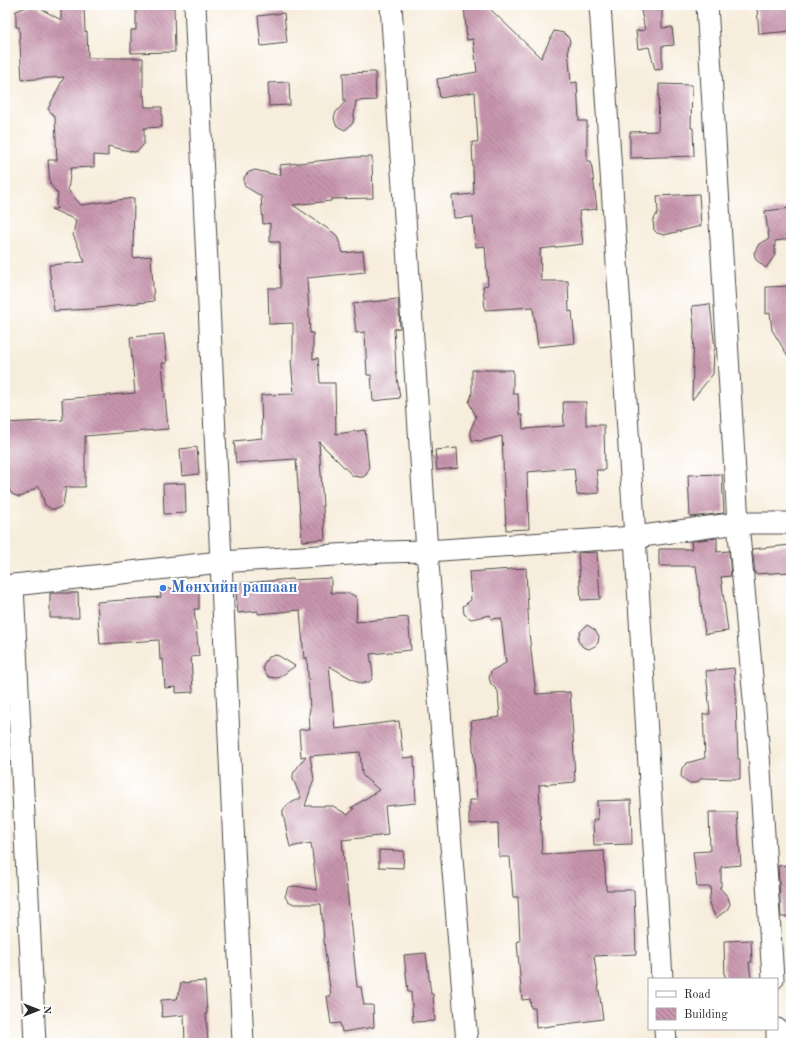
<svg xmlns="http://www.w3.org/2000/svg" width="796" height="1048" font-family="'Old Standard TT',serif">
	<defs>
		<pattern id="building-back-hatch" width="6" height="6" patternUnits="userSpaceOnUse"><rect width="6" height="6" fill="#c895ad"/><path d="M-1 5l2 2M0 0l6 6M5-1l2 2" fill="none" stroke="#a37a8d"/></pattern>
	</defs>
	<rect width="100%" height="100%" fill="#fff"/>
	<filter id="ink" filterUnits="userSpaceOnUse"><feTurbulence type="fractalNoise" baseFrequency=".025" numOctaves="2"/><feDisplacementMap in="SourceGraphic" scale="8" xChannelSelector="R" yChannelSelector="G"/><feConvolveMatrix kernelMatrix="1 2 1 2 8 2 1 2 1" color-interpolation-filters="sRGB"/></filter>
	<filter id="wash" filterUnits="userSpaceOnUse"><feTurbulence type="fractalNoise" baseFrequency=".012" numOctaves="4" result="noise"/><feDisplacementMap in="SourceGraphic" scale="16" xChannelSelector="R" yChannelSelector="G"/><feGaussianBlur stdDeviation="0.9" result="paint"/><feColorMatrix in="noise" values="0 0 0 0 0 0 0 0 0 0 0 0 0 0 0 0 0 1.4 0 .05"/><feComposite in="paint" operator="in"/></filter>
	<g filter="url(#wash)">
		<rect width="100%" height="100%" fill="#f7eddc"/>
		<g id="blocks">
			<g fill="url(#building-back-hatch)" fill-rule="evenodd">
				<path d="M 32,5 L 34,5 L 61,20 L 61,5 L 84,5 L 85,32 L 87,31 L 88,58 L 143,58 L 143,96 L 144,95 L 145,107 L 162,107 L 162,127 L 144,128 L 144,144 L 138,151 L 134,152 L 108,146 L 108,156 L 94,155 L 94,167 L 71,168 L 68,190 L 81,205 L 134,198 L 133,258 L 151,256 L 154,301 L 91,309 L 54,311 L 49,265 L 85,262 L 73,235 L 76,220 L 51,209 L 57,209 L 56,205 L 58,194 L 50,184 L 48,160 L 57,160 L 55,117 L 48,109 L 64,77 L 22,80 L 19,27 L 16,27 L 16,11 Z"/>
				<path d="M 464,5 L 486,5 L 541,58 L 554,31 L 564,33 L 569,38 L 570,41 L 568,49 L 571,83 L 577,82 L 579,121 L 587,121 L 587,161 L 591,161 L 597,209 L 579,211 L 583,244 L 540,249 L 541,281 L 568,281 L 569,312 L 572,311 L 575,343 L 538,347 L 533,307 L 485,310 L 483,286 L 488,285 L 485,246 L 476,247 L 473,217 L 454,218 L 452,196 L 474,194 L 472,142 L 478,142 L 475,92 L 440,98 L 437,79 L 477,72 L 473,39 L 467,40 Z"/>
				<path d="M 640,5 L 662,5 L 662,28 L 672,27 L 674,45 L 662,46 L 662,69 L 655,70 L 649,47 L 638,49 L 636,31 L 645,30 Z"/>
				<path d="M 791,5 L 791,31 L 759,34 L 757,8 Z"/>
				<path d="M 174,7 L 175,52 L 131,53 L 131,30 L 136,30 L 136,9 Z"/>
				<path d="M 284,13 L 287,43 L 261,46 L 258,16 Z"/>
				<path d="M 375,72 L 376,100 L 356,101 L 353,123 L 345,130 L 339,127 L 336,125 L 334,118 L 336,112 L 346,101 L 344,101 L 343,73 Z"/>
				<path d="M 289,82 L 290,105 L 269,106 L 268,83 Z"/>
				<path d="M 659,84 L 692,85 L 691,128 L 693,128 L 694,156 L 630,158 L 630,132 L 658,131 Z"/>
				<path d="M 356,157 L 372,157 L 373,198 L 331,199 L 331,201 L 293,205 L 334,233 L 337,236 L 343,253 L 363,251 L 365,272 L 307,278 L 310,333 L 313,333 L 313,359 L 318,358 L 320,383 L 335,383 L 336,434 L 365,430 L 369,469 L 366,475 L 363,477 L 359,477 L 353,476 L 319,442 L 325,539 L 302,541 L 296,459 L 236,463 L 234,441 L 262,438 L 261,395 L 294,394 L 291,360 L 293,360 L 293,323 L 269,324 L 268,288 L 281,288 L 280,242 L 270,242 L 270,223 L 263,224 L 261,196 L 246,187 L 244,184 L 244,177 L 249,172 L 255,170 L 281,176 L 280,165 Z"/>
				<path d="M 699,194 L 701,226 L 664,235 L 657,233 L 654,230 L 653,221 L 658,212 L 657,196 Z"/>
				<path d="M 791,208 L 791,239 L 775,241 L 775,255 L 766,268 L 756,260 L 754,253 L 759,244 L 769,239 L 765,211 Z"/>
				<path d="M 791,286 L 791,361 L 772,330 L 770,313 L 766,314 L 766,287 Z"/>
				<path d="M 398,299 L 400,328 L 394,329 L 396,370 L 400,398 L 373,401 L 371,375 L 367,375 L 365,332 L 356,333 L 353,304 Z"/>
				<path d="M 710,304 L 715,349 L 714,350 L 713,374 L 692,400 L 694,326 L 692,306 Z"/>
				<path d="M 164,334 L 167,363 L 162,363 L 168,429 L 85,436 L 85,487 L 66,487 L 63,505 L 57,509 L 51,509 L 45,505 L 39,486 L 23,496 L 19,497 L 12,494 L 10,491 L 5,476 L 5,423 L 63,420 L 62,399 L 135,393 L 130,337 Z"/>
				<path d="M 472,370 L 513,370 L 513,394 L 518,394 L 519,415 L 522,415 L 523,429 L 564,426 L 563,402 L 586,402 L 586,425 L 604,425 L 605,470 L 596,470 L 599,493 L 577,495 L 574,468 L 527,472 L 529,529 L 506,530 L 502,436 L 481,441 L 472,440 L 470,431 L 476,417 L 469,402 L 472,394 Z"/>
				<path d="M 197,447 L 199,474 L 182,476 L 180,449 Z"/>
				<path d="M 457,448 L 458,468 L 437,470 L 435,450 Z"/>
				<path d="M 722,474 L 724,513 L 690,517 L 688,475 Z"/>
				<path d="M 185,483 L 186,513 L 164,514 L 163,484 Z"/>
				<path d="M 717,538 L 717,552 L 729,551 L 731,576 L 721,577 L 728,631 L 705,634 L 696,566 L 659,566 L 659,549 L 692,549 L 691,541 Z"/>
				<path d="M 791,545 L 791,572 L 755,574 L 752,549 Z"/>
				<path d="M 597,552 L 600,599 L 581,600 L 578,553 Z"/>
				<path d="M 526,568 L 529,633 L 536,694 L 570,692 L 573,735 L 575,782 L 539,785 L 542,854 L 604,851 L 606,890 L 634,890 L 636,954 L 594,956 L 603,1019 L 536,1028 L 535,1008 L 531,1008 L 530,999 L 522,1000 L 517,942 L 520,941 L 518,897 L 513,897 L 510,857 L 499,857 L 498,823 L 469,824 L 469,800 L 477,800 L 471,721 L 500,717 L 498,691 L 491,684 L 489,678 L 491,671 L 506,663 L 501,618 L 491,619 L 490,615 L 471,619 L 464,614 L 463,606 L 471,600 L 469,572 Z"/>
				<path d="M 331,578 L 331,593 L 349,593 L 355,596 L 357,599 L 356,622 L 408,617 L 411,650 L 370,654 L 373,674 L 372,679 L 369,682 L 361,684 L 329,666 L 335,729 L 399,721 L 403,758 L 414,757 L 416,803 L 385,806 L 388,835 L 342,840 L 357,987 L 361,987 L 364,1005 L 373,1005 L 374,1027 L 342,1032 L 340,1023 L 331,1024 L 327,996 L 331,996 L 325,951 L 321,904 L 294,904 L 288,901 L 285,897 L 288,887 L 295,886 L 317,890 L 311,843 L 290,847 L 283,814 L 283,810 L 287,805 L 301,798 L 293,779 L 293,776 L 294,772 L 306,756 L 301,757 L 299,730 L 310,729 L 309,712 L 310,711 L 307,657 L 304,659 L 300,610 L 258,614 L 258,611 L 238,613 L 235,584 L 292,579 L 292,580 ZM 360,752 L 362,774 L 364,777 L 379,790 L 351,808 L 354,808 L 348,815 L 333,806 L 305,806 L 314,779 L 310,756 Z"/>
				<path d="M 199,587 L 199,609 L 194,609 L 199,656 L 191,657 L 193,692 L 176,693 L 176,687 L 165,688 L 163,659 L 160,660 L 159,640 L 100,644 L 97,602 L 161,597 L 160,589 Z"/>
				<path d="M 50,593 L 78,593 L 79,618 L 50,618 Z"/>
				<path d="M 587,625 L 595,630 L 599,636 L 598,643 L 595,646 L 589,649 L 583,647 L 578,641 L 578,638 L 580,632 Z"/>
				<path d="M 275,655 L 279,656 L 295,666 L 280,677 L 276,678 L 269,677 L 264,671 L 263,667 L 264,663 L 269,657 Z"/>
				<path d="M 734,668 L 737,703 L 736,703 L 738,759 L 740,759 L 740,779 L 702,778 L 696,783 L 688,783 L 683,779 L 681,776 L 682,768 L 687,763 L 705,758 L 703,714 L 710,714 L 706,671 Z"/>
				<path d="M 631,800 L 632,844 L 594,845 L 593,820 L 598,820 L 597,801 Z"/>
				<path d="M 709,812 L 737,812 L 741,865 L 721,867 L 721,887 L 719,887 L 728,897 L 730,904 L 727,910 L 716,918 L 709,904 L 711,887 L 697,887 L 693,852 L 710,851 Z"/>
				<path d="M 379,850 L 404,851 L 403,868 L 379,867 Z"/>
				<path d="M 791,865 L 791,917 L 781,917 L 778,866 Z"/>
				<path d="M 751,940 L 752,962 L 749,962 L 751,979 L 725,979 L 724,941 Z"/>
				<path d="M 426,953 L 431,994 L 433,994 L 435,1021 L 413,1022 L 411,992 L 408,992 L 404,955 Z"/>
				<path d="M 205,981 L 207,1013 L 206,1013 L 208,1043 L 185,1043 L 184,1015 L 162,1017 L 161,1000 L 177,999 L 181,983 Z"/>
			</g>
		</g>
	</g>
	<g filter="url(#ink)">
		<use href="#blocks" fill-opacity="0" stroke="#4a4846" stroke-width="1"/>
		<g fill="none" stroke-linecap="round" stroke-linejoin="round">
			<g stroke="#4a4846" stroke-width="23">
				<g id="minor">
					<path d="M 195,5 C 213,351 226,697 243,1043"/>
					<path d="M 391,5 L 427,551 L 467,1043"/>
					<path d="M 600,5 L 635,537 L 662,979"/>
					<path d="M 707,5 L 738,523 L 759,754 L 773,979"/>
					<path d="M 13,585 L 35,1043"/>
					<path d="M 5,586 L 220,562 L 384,552 L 427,551 L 635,537 L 738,523 L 791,523"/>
					<path d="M 665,1029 L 666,1043"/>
					<path d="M 777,1029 L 777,1043"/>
				</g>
			</g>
			<use href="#minor" stroke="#fff" stroke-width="21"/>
		</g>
	</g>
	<circle fill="#3f7fe0" stroke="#fff" stroke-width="1.5" cx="163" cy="588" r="4"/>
	<g text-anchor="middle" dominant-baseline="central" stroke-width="4" stroke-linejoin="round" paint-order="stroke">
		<g font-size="16" font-weight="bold" fill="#366cbe" stroke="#fff" text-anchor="start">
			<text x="171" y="588">Мөнхийн рашаан</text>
		</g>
	</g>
	<rect width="796" height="1048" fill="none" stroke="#fff" stroke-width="20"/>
	<rect x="648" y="978" width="130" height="52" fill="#ffffff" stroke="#aaaaaa"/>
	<rect x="656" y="991" width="20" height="6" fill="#ffffff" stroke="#aaaaaa"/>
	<text x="684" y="998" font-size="12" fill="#2b2b2b">Road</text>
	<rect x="656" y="1008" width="20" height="12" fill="url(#building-back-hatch)" stroke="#aaaaaa"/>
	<text x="684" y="1018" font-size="12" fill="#2b2b2b">Building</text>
	<g transform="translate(38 1010) rotate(90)" stroke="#ffffff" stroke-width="3" paint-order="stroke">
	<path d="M0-3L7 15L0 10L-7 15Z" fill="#2b2b2b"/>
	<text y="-6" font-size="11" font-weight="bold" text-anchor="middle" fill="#2b2b2b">N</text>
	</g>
</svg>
